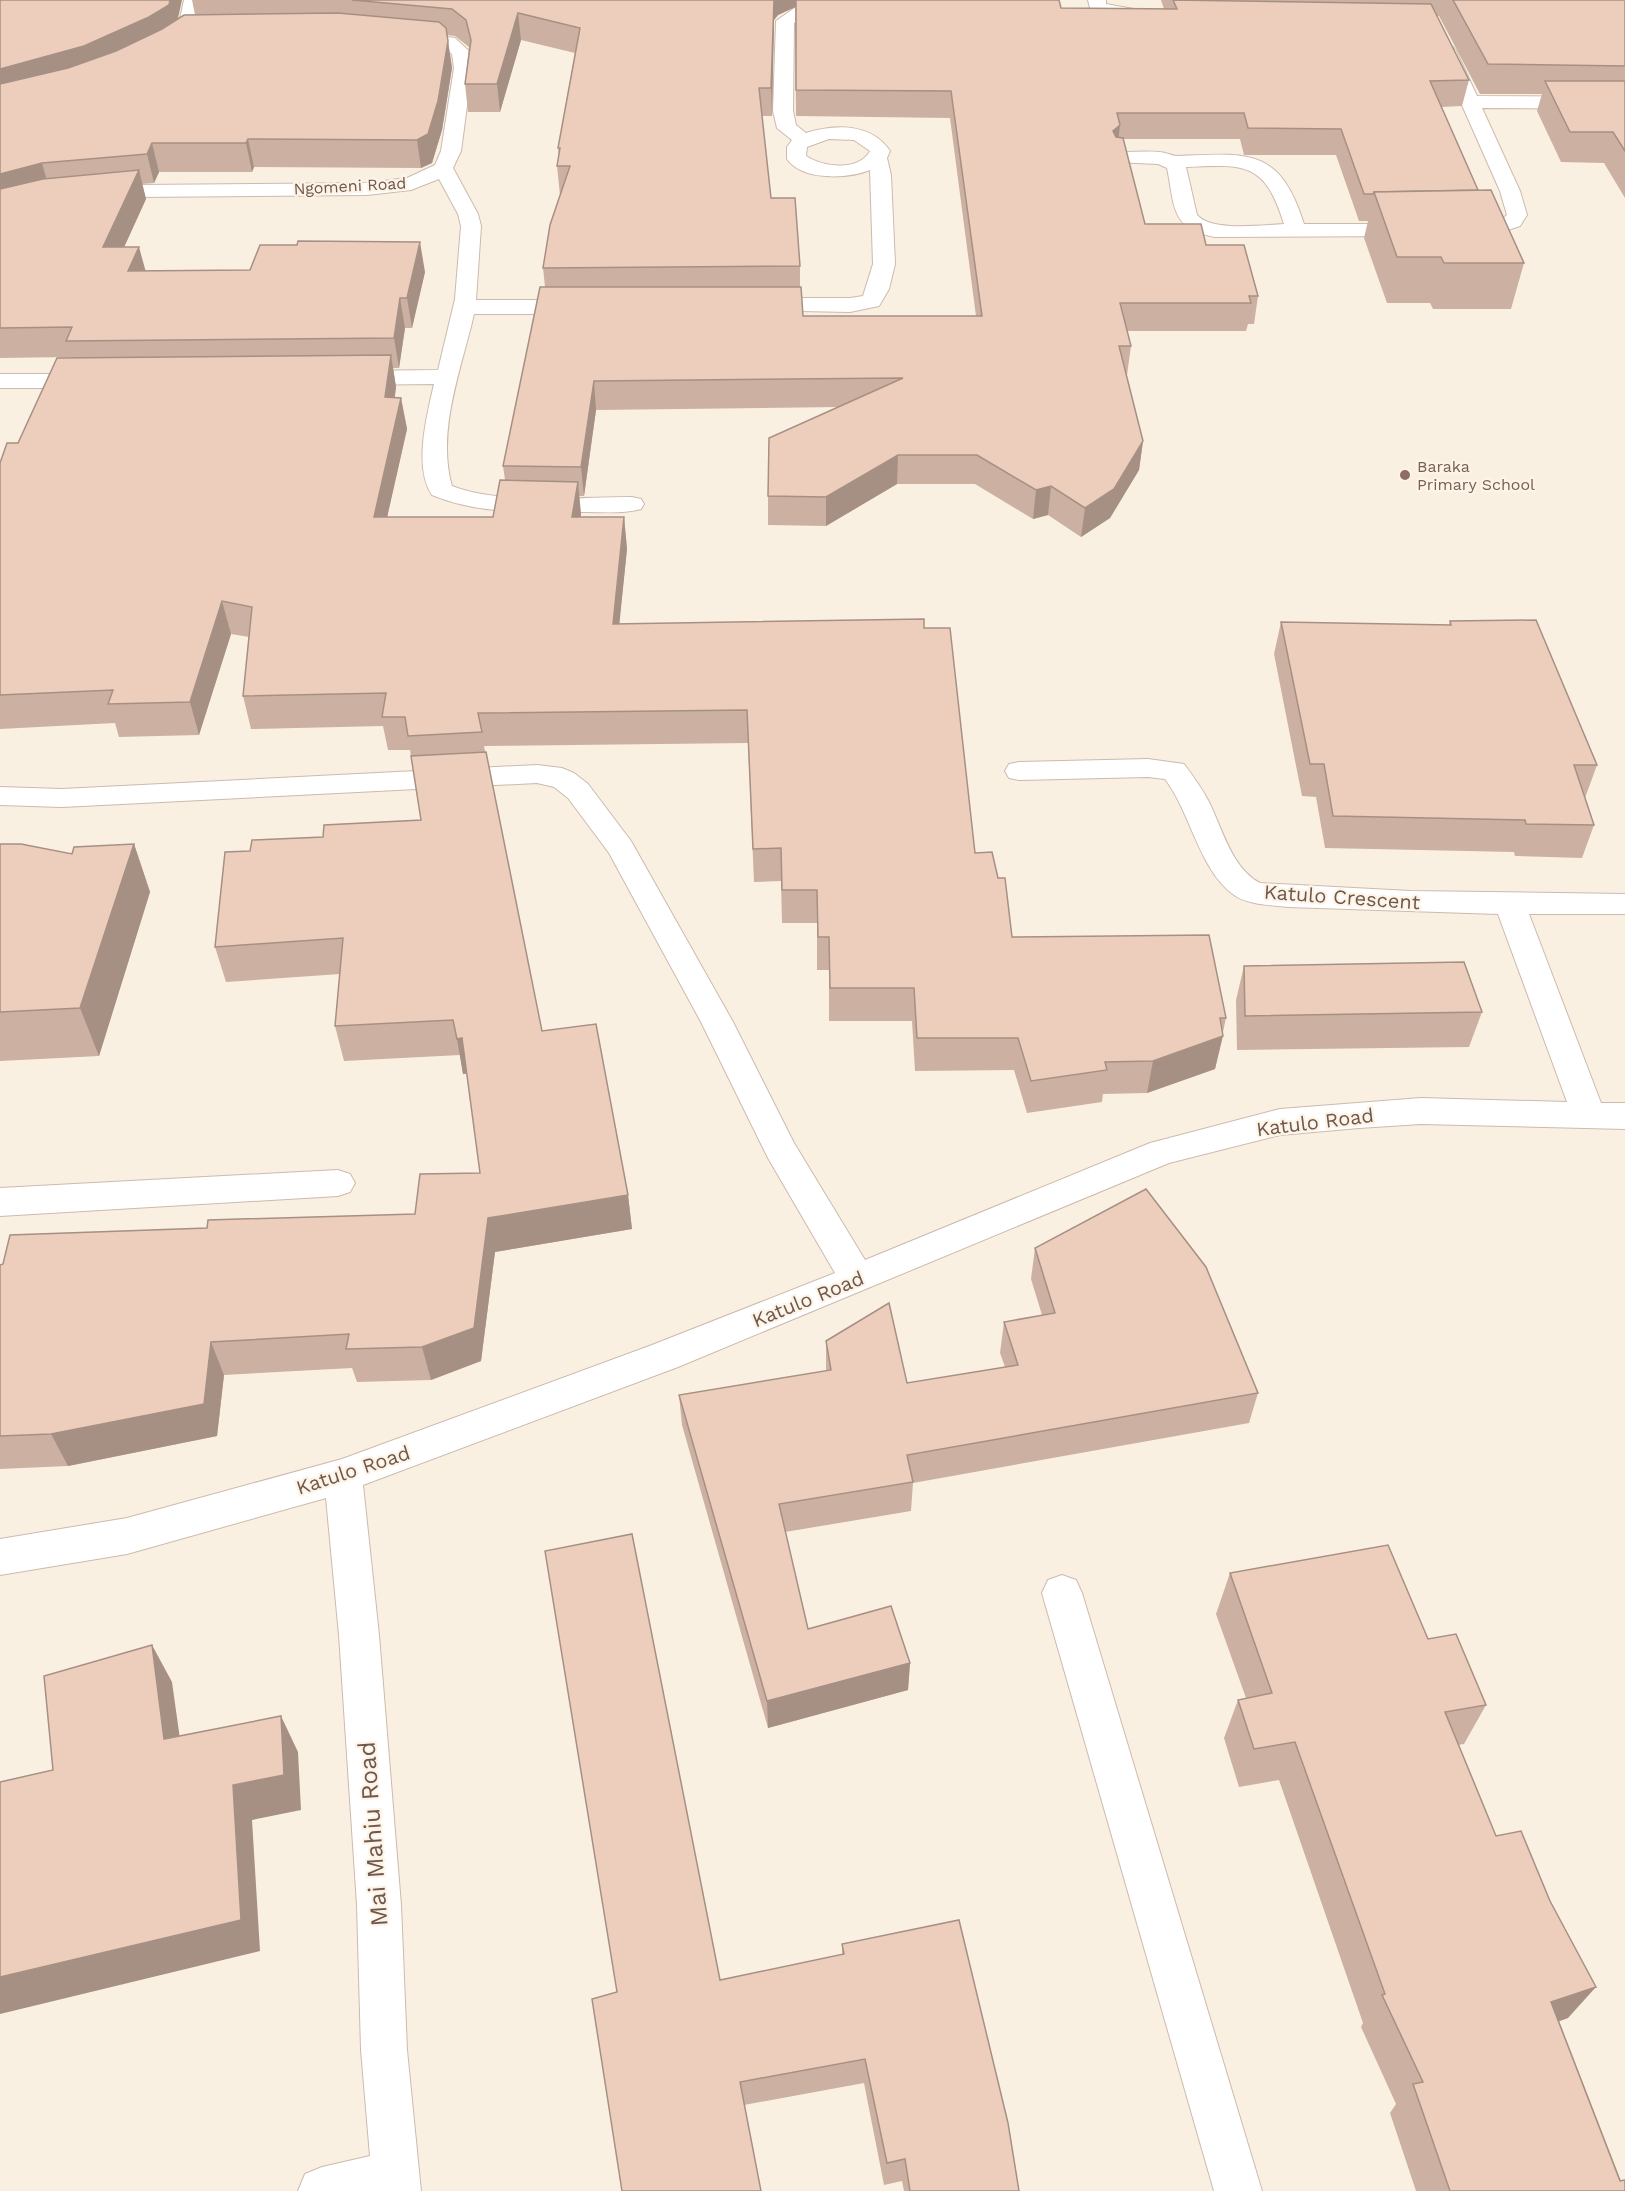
<svg xmlns="http://www.w3.org/2000/svg" width="1625" height="2191" font-family="'Work Sans',sans-serif">
	<rect width="100%" height="100%" fill="#faf0e2"/>
	<g fill="none" stroke-linecap="round" stroke-linejoin="round">
		<g stroke="#ccbaad" stroke-width="2">
			<g id="minor">
				<path d="M 184,0 L 202,0 L 191,39 L 171,54 L 159,54 L 156,50 L 177,33 Z"/>
				<path d="M 1088,0 L 1106,0 L 1106,4 L 1150,12 L 1153,16 L 1150,20 L 1144,21 L 1097,13 L 1091,12 Z"/>
				<path d="M 839,4 L 845,5 L 848,9 L 845,13 L 806,16 L 794,23 L 793,111 L 796,125 L 806,133 C 836,124 871,123 890,151 L 887,158 L 891,175 L 895,264 L 889,289 L 879,306 L 850,312 L 749,310 L 746,305 L 749,300 L 757,298 L 850,298 L 863,296 L 873,264 L 870,170 C 848,179 802,181 787,159 L 787,147 L 792,140 L 777,128 L 773,111 L 776,21 L 796,7 ZM 829,139 L 854,140 L 870,151 C 858,172 823,167 806,156 L 807,147 Z"/>
				<path d="M 403,31 L 455,38 L 470,52 L 472,68 L 461,151 L 453,168 L 478,214 L 481,226 L 476,300 L 580,300 L 588,302 L 591,307 L 588,312 L 580,314 L 474,314 C 462,367 436,431 452,486 C 500,505 580,497 632,497 L 641,499 L 644,504 L 641,509 C 623,514 603,512 585,512 C 534,512 480,515 432,495 C 413,467 427,415 434,384 L 350,385 L 342,383 L 339,378 L 342,373 L 350,371 L 438,370 L 455,299 L 461,226 L 458,214 L 439,179 L 411,190 L 367,195 L 137,197 L 101,200 L 94,198 L 91,194 L 94,190 L 137,185 L 367,183 L 407,178 L 435,165 L 441,151 L 454,68 L 452,54 L 444,47 L 397,40 L 394,36 L 397,32 Z"/>
				<path d="M 1447,46 L 1453,47 L 1456,51 L 1477,96 L 1625,97 L 1625,109 L 1482,108 L 1520,191 L 1527,215 L 1520,226 C 1500,233 1475,238 1455,232 L 1452,228 L 1455,224 C 1469,220 1496,226 1507,215 L 1500,191 L 1438,51 L 1441,47 Z"/>
				<path d="M 1122,152 C 1134,152 1147,151 1159,152 C 1166,152 1171,156 1178,156 C 1249,153 1280,148 1304,224 L 1410,224 L 1417,226 L 1420,230 L 1417,234 L 1410,236 L 1215,237 C 1170,229 1175,206 1167,168 L 1158,164 L 1115,162 L 1112,158 L 1115,154 ZM 1186,167 C 1247,164 1265,163 1284,224 C 1262,225 1212,232 1197,215 Z"/>
				<path d="M 0,374 L 91,374 L 99,376 L 102,381 L 99,386 L 91,388 L 0,388 Z"/>
				<path d="M 1148,759 L 1184,764 C 1193,776 1201,787 1208,800 C 1222,827 1231,868 1260,883 L 1410,891 L 1625,894 L 1625,914 L 1529,914 L 1601,1103 L 1625,1103 L 1625,1129 L 1421,1124 L 1359,1128 L 1280,1135 L 1169,1163 L 678,1367 L 363,1485 L 379,1635 L 401,1905 L 407,2050 L 421,2191 L 298,2191 L 305,2174 L 322,2167 L 370,2156 L 361,2050 L 357,1905 L 339,1635 L 326,1498 L 127,1554 L 0,1575 L 0,1539 L 127,1518 L 342,1459 L 652,1345 L 835,1273 L 768,1158 L 701,1022 L 609,853 L 568,798 L 554,787 L 537,783 L 62,807 L 0,805 L 0,787 L 62,789 L 537,765 L 562,768 L 574,773 L 588,784 L 631,841 L 733,1022 L 794,1143 L 865,1260 L 1150,1143 L 1280,1109 L 1421,1098 L 1567,1102 L 1498,914 L 1288,907 C 1272,905 1248,905 1234,895 C 1199,870 1191,813 1165,779 L 1148,777 L 1019,780 L 1009,778 L 1005,771 L 1009,764 L 1019,762 Z"/>
				<path d="M 338,1170 L 350,1174 L 355,1183 L 350,1192 L 338,1196 L 0,1216 L 0,1188 Z"/>
				<path d="M 1062,1575 L 1076,1580 L 1082,1593 L 1262,2191 L 1214,2191 L 1042,1593 L 1048,1580 Z"/>
			</g>
		</g>
		<use href="#minor" fill="#fff" fill-rule="evenodd"/>
	</g>
	<g fill="#ccb1a2" fill-rule="evenodd">
		<path d="M 0,0 L 178,19 L 195,15 L 192,0 L 1059,0 L 1061,8 L 1164,9 L 1161,0 L 1625,0 L 1625,198 L 1604,163 L 1561,162 L 1537,111 L 1542,94 L 1480,94 L 1439,16 L 1437,16 L 1469,80 L 1462,106 L 1441,107 L 1478,190 L 1524,263 L 1511,309 L 1433,309 L 1430,303 L 1387,303 L 1364,238 L 1368,221 L 1359,221 L 1336,155 L 1244,155 L 1240,139 L 1123,139 L 1145,224 L 1206,245 L 1258,296 L 1254,324 L 1248,324 L 1246,331 L 1127,331 L 1131,346 L 1127,375 L 1126,375 L 1143,441 L 1139,470 L 1110,518 L 1081,537 L 1048,515 L 1033,519 L 975,484 L 897,484 L 826,526 L 768,525 L 768,496 L 839,407 L 596,410 L 584,496 L 579,496 L 581,517 L 624,517 L 627,549 L 619,624 L 924,628 L 975,853 L 998,878 L 1012,937 L 1226,1018 L 1215,1069 L 1147,1093 L 1103,1094 L 1102,1102 L 1027,1113 L 1014,1070 L 915,1071 L 912,1021 L 829,1021 L 829,970 L 817,970 L 817,923 L 782,923 L 781,881 L 754,882 L 748,743 L 484,746 L 542,1031 L 628,1195 L 632,1229 L 495,1252 L 481,1361 L 431,1380 L 357,1382 L 352,1368 L 224,1375 L 217,1436 L 68,1466 L 0,1469 L 0,1265 L 207,1228 L 415,1214 L 480,1173 L 467,1074 L 463,1074 L 460,1055 L 344,1061 L 335,1026 L 340,974 L 226,982 L 215,947 L 250,851 L 323,837 L 421,820 L 410,750 L 388,750 L 383,726 L 251,729 L 243,696 L 249,637 L 231,634 L 199,735 L 119,737 L 115,723 L 0,729 L 0,463 L 18,443 L 71,358 L 71,357 L 0,358 ZM 795,7 L 796,116 L 950,118 L 976,316 L 803,316 L 800,287 L 800,266 L 771,198 L 762,116 L 772,116 L 774,20 L 778,15 ZM 447,35 L 455,36 L 469,47 L 465,84 L 468,112 L 500,112 L 521,40 L 575,53 L 558,148 L 559,156 L 557,166 L 560,195 L 543,268 L 545,287 L 503,466 L 505,480 L 493,517 L 387,517 L 407,429 L 401,398 L 395,397 L 396,387 L 393,368 L 399,368 L 405,328 L 412,328 L 425,272 L 146,271 L 124,247 L 146,199 L 142,184 L 154,183 L 159,172 L 252,172 L 254,167 L 421,168 L 432,163 L 442,130 L 452,68 Z"/>
		<path d="M 1450,621 L 1597,765 L 1585,798 L 1594,825 L 1582,858 L 1515,856 L 1514,852 L 1325,848 L 1316,797 L 1302,796 L 1274,654 L 1281,622 L 1449,625 Z"/>
		<path d="M 0,844 L 72,854 L 134,844 L 150,892 L 99,1056 L 0,1061 Z"/>
		<path d="M 1244,966 L 1482,1012 L 1469,1047 L 1237,1050 L 1236,1000 Z"/>
		<path d="M 1035,1248 L 1258,1393 L 1249,1423 L 913,1483 L 911,1511 L 785,1532 L 808,1629 L 910,1663 L 908,1690 L 768,1728 L 682,1425 L 679,1395 L 826,1371 L 826,1341 L 907,1383 L 1005,1367 L 1000,1353 L 1004,1322 L 1042,1315 L 1031,1279 Z"/>
		<path d="M 1230,1573 L 1428,1639 L 1486,1705 L 1464,1744 L 1458,1745 L 1568,2018 L 1559,2021 L 1625,2191 L 1416,2191 L 1390,2113 L 1396,2104 L 1361,2027 L 1363,2023 L 1279,1780 L 1239,1787 L 1224,1738 L 1238,1700 L 1246,1698 L 1216,1614 Z"/>
		<path d="M 842,1944 L 1019,2191 L 904,2191 L 902,2181 L 884,2185 L 864,2083 L 744,2105 L 617,1992 L 720,1980 L 842,1955 Z"/>
	</g>
	<g fill="#a69084">
		<path d="M 170,0 L 182,0 L 175,32 L 0,99 L 0,69 Z"/>
		<path d="M 774,0 L 802,0 L 802,4 L 778,15 L 774,20 L 772,116 L 771,88 Z"/>
		<path d="M 518,13 L 521,40 L 500,112 L 497,84 Z"/>
		<path d="M 448,41 L 452,68 L 442,130 L 432,163 L 421,168 L 417,140 Z"/>
		<path d="M 1120,125 L 1117,151 L 1113,131 Z"/>
		<path d="M 248,139 L 254,167 L 252,172 L 246,143 Z"/>
		<path d="M 152,143 L 159,172 L 154,183 L 147,154 Z"/>
		<path d="M 42,163 L 50,192 L 0,205 L 0,174 Z"/>
		<path d="M 139,170 L 146,199 L 111,276 L 103,247 Z"/>
		<path d="M 420,242 L 425,272 L 412,328 L 407,298 Z"/>
		<path d="M 139,247 L 147,276 L 128,271 Z"/>
		<path d="M 400,298 L 405,328 L 399,368 L 394,338 Z"/>
		<path d="M 391,355 L 396,387 L 390,429 L 385,397 Z"/>
		<path d="M 594,381 L 596,410 L 584,496 L 581,467 Z"/>
		<path d="M 401,398 L 407,429 L 380,549 L 374,517 Z"/>
		<path d="M 1143,441 L 1139,470 L 1110,518 L 1081,537 L 1085,508 Z"/>
		<path d="M 898,455 L 897,484 L 826,526 L 826,497 Z"/>
		<path d="M 578,482 L 581,514 L 575,549 L 572,517 Z"/>
		<path d="M 1051,486 L 1048,515 L 1033,519 L 1036,490 Z"/>
		<path d="M 624,517 L 627,549 L 616,657 L 613,624 Z"/>
		<path d="M 222,601 L 231,634 L 199,735 L 190,702 Z"/>
		<path d="M 134,844 L 150,892 L 99,1056 L 80,1008 Z"/>
		<path d="M 1223,1036 L 1215,1069 L 1147,1093 L 1153,1061 Z"/>
		<path d="M 462,1038 L 469,1073 L 463,1074 L 457,1039 Z"/>
		<path d="M 628,1195 L 632,1229 L 495,1252 L 481,1361 L 431,1380 L 422,1347 L 488,1218 Z"/>
		<path d="M 211,1342 L 224,1375 L 217,1436 L 68,1466 L 51,1434 Z"/>
		<path d="M 152,1645 L 172,1682 L 185,1775 L 164,1739 Z"/>
		<path d="M 910,1663 L 908,1690 L 768,1728 L 767,1701 Z"/>
		<path d="M 281,1716 L 298,1752 L 301,1810 L 252,1820 L 260,1951 L 0,2014 L 0,1977 L 233,1785 Z"/>
		<path d="M 1596,1987 L 1568,2018 L 1524,2034 L 1551,2002 Z"/>
	</g>
	<g fill="#edcebc" stroke="#a69084" stroke-width="1.5">
		<path d="M 0,0 L 170,0 L 169,5 L 149,17 L 84,46 L 0,69 Z"/>
		<path d="M 352,0 L 774,0 L 771,88 L 759,88 L 771,198 L 795,198 L 800,266 L 543,268 L 550,225 L 570,166 L 557,166 L 560,148 L 558,148 L 580,28 L 518,13 L 497,84 L 465,84 L 471,40 L 466,20 L 452,9 Z"/>
		<path d="M 796,0 L 1059,0 L 1061,8 L 1177,9 L 1173,0 L 1431,4 L 1469,80 L 1430,81 L 1478,190 L 1374,192 L 1373,194 L 1364,194 L 1341,129 L 1248,128 L 1244,113 L 1117,113 L 1120,125 L 1113,131 L 1116,137 L 1123,138 L 1145,224 L 1201,224 L 1206,245 L 1244,245 L 1258,296 L 1249,296 L 1251,303 L 1120,303 L 1131,346 L 1119,346 L 1143,441 L 1114,489 L 1085,508 L 1051,486 L 1036,490 L 977,455 L 898,455 L 826,497 L 768,496 L 769,438 L 903,378 L 594,381 L 581,467 L 503,466 L 540,287 L 801,287 L 803,316 L 982,316 L 951,91 L 796,90 Z"/>
		<path d="M 1453,0 L 1625,0 L 1625,66 L 1488,64 Z"/>
		<path d="M 338,13 L 439,22 L 446,28 L 448,41 L 438,101 L 428,134 L 417,140 L 248,139 L 246,143 L 152,143 L 147,154 L 42,163 L 0,174 L 0,84 L 68,68 L 116,51 L 162,29 L 184,15 Z"/>
		<path d="M 1545,81 L 1625,81 L 1625,151 L 1613,132 L 1570,132 Z"/>
		<path d="M 139,170 L 103,247 L 139,247 L 128,271 L 250,270 L 260,245 L 297,245 L 298,241 L 420,242 L 407,298 L 400,298 L 394,338 L 66,341 L 72,327 L 0,328 L 0,189 L 43,179 Z"/>
		<path d="M 1491,190 L 1524,263 L 1444,263 L 1441,257 L 1397,257 L 1374,192 Z"/>
		<path d="M 391,355 L 385,397 L 401,398 L 374,517 L 493,517 L 500,480 L 578,482 L 572,517 L 624,517 L 613,624 L 924,619 L 924,628 L 950,628 L 975,853 L 992,852 L 998,878 L 1005,878 L 1012,937 L 1209,935 L 1226,1018 L 1220,1018 L 1223,1036 L 1153,1061 L 1105,1062 L 1107,1070 L 1031,1081 L 1018,1038 L 917,1038 L 914,988 L 830,988 L 829,937 L 818,937 L 817,890 L 782,890 L 781,848 L 753,849 L 747,710 L 478,713 L 482,732 L 408,736 L 405,717 L 382,717 L 386,693 L 243,696 L 252,607 L 222,601 L 190,702 L 108,704 L 113,690 L 0,695 L 0,463 L 7,443 L 18,443 L 57,358 Z"/>
		<path d="M 1536,620 L 1597,765 L 1574,765 L 1594,825 L 1526,824 L 1525,820 L 1333,816 L 1324,764 L 1310,764 L 1281,622 L 1451,625 L 1450,621 Z"/>
		<path d="M 486,752 L 542,1031 L 596,1024 L 628,1195 L 488,1218 L 474,1328 L 422,1347 L 346,1349 L 349,1334 L 211,1342 L 204,1404 L 51,1434 L 0,1436 L 0,1265 L 3,1264 L 10,1235 L 207,1228 L 208,1220 L 415,1214 L 420,1174 L 480,1173 L 462,1038 L 457,1039 L 453,1020 L 335,1026 L 343,938 L 215,947 L 225,852 L 250,851 L 252,840 L 323,837 L 324,825 L 421,820 L 411,756 Z"/>
		<path d="M 0,844 L 21,844 L 72,854 L 74,847 L 134,844 L 80,1008 L 0,1012 Z"/>
		<path d="M 1464,962 L 1482,1012 L 1245,1016 L 1244,966 Z"/>
		<path d="M 1146,1189 L 1206,1267 L 1258,1393 L 907,1455 L 913,1482 L 779,1504 L 808,1629 L 891,1606 L 910,1663 L 767,1701 L 679,1395 L 831,1370 L 826,1341 L 889,1303 L 907,1383 L 1018,1365 L 1004,1322 L 1055,1313 L 1035,1248 Z"/>
		<path d="M 632,1534 L 720,1980 L 844,1954 L 842,1944 L 959,1920 L 1008,2123 L 1019,2191 L 910,2191 L 905,2159 L 887,2163 L 865,2059 L 740,2082 L 761,2191 L 622,2191 L 592,1999 L 617,1992 L 545,1551 Z"/>
		<path d="M 1388,1545 L 1428,1639 L 1456,1634 L 1486,1705 L 1445,1712 L 1496,1836 L 1521,1831 L 1550,1901 L 1596,1987 L 1551,2002 L 1620,2181 L 1625,2180 L 1625,2191 L 1450,2191 L 1413,2084 L 1423,2082 L 1382,1995 L 1385,1994 L 1295,1742 L 1254,1749 L 1238,1700 L 1272,1693 L 1230,1573 Z"/>
		<path d="M 152,1645 L 164,1739 L 281,1716 L 284,1775 L 233,1785 L 241,1920 L 0,1977 L 0,1782 L 53,1770 L 44,1676 Z"/>
	</g>
	<circle fill="#8d6e63" stroke="#fdf4e7" stroke-width="2" cx="1405" cy="475" r="6"/>
	<g text-anchor="middle" dominant-baseline="central" stroke-width="4.5" stroke-linejoin="round" paint-order="stroke">
		<g font-size="16" fill="#6f574b" stroke="#fdf4e7">
			<text transform="translate(350 186) rotate(-3)">Ngomeni Road</text>
		</g>
		<g font-size="16" fill="#785e54" stroke="#fdf4e7" text-anchor="start">
			<text x="1417" y="466">Baraka<tspan x="1417" dy="18">Primary School</tspan></text>
		</g>
		<g font-size="20" fill="#6f574b" stroke="#fdf4e7">
			<text transform="translate(1342 897) rotate(4)">Katulo Crescent</text>
			<text transform="translate(1315 1122) rotate(-7)">Katulo Road</text>
			<text transform="translate(808 1299) rotate(-22)">Katulo Road</text>
			<text transform="translate(353 1470) rotate(-18)">Katulo Road</text>
		</g>
		<g font-size="24" fill="#6f574b" stroke="#fdf4e7">
			<text transform="translate(373 1834) rotate(-94)">Mai Mahiu Road</text>
		</g>
	</g>
</svg>
